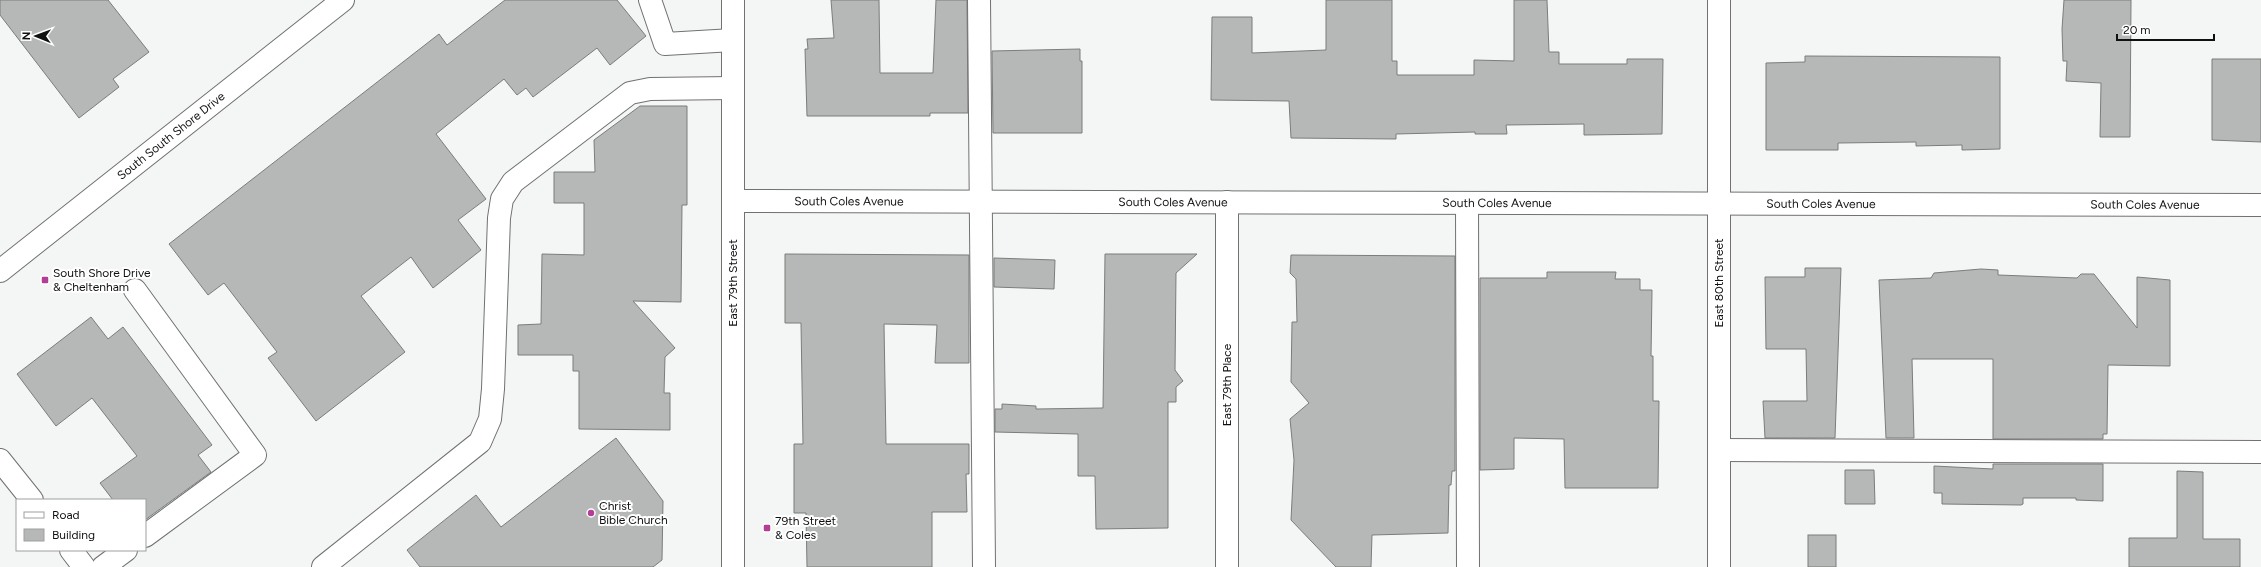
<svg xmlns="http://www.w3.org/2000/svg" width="2261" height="567" font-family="Figtree,sans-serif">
	<rect width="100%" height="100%" fill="#f3f6f4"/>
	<g fill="#b5b8b6" stroke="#7a7d7b">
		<path d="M 0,0 L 108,0 L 149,52 L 113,79 L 119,87 L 79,118 L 0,15 Z"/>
		<path d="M 505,0 L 617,0 L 646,36 L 610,65 L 597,48 L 533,97 L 526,88 L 517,95 L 504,79 L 436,134 L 486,199 L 458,220 L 481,250 L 433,288 L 411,257 L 361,296 L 405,352 L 316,421 L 268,358 L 277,352 L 224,283 L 208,295 L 169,244 L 439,34 L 447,45 Z"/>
		<path d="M 831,0 L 879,0 L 880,73 L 933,73 L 936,0 L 967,0 L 968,113 L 930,113 L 930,116 L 807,116 L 805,49 L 808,49 L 807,39 L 834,38 Z"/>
		<path d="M 1326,0 L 1392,0 L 1392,61 L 1397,61 L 1397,75 L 1474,75 L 1474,60 L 1514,61 L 1514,0 L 1547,0 L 1549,52 L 1559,52 L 1559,64 L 1627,64 L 1627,59 L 1663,59 L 1662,134 L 1584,135 L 1584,124 L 1506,125 L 1507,134 L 1475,134 L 1475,132 L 1396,134 L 1396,139 L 1291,138 L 1289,101 L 1211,100 L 1212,17 L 1252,17 L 1252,53 L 1326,50 Z"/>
		<path d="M 2064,0 L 2131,0 L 2130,137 L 2100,137 L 2101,83 L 2066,81 L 2067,61 L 2063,61 L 2062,29 Z"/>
		<path d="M 1080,49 L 1080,61 L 1082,61 L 1082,133 L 993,133 L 992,51 Z"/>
		<path d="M 1805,56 L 2000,57 L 2000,149 L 1962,150 L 1962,145 L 1916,146 L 1916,142 L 1838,143 L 1838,150 L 1766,150 L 1766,63 L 1805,62 Z"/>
		<path d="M 2212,59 L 2261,59 L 2261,142 L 2212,140 Z"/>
		<path d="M 640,106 L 687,106 L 687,205 L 682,205 L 681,302 L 633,301 L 675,348 L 665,357 L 664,393 L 670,393 L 670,430 L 579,429 L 579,371 L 573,371 L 573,355 L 518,355 L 518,325 L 541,324 L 542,254 L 584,255 L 584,203 L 554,203 L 554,172 L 595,172 L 594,140 Z"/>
		<path d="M 785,254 L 969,255 L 969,363 L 935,363 L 937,325 L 884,324 L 886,444 L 969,444 L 969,474 L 966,474 L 967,512 L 932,512 L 932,567 L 807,567 L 806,513 L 794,513 L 794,444 L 803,444 L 801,323 L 785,323 Z"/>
		<path d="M 1105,254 L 1197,254 L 1176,273 L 1175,370 L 1183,381 L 1176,387 L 1176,402 L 1168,402 L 1168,528 L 1096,529 L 1095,476 L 1078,476 L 1078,434 L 995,432 L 995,409 L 1002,409 L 1002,404 L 1036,406 L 1036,409 L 1103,408 Z"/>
		<path d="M 1291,255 L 1455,256 L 1455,471 L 1452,471 L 1451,485 L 1449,485 L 1448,533 L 1372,535 L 1371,567 L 1336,567 L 1291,520 L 1294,460 L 1290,419 L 1309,403 L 1291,382 L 1292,322 L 1297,322 L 1296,279 L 1290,273 Z"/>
		<path d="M 994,258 L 1055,260 L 1054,289 L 994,287 Z"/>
		<path d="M 1805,268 L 1841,268 L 1835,438 L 1765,438 L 1763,401 L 1807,401 L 1806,349 L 1766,349 L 1765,277 L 1805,277 Z"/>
		<path d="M 1981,269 L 1998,270 L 1998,275 L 2077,278 L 2081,274 L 2094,274 L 2137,328 L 2137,277 L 2170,280 L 2170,366 L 2108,365 L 2107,434 L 2103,434 L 2103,439 L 1993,439 L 1993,359 L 1912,359 L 1914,438 L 1886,438 L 1879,280 L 1931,278 L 1934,273 Z"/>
		<path d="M 1547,272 L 1616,272 L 1615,279 L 1640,279 L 1640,290 L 1652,290 L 1651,356 L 1653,356 L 1653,401 L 1659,401 L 1658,488 L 1565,488 L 1564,439 L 1514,438 L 1514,469 L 1480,470 L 1480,278 L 1547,278 Z"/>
		<path d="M 91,317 L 108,339 L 123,327 L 212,445 L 198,455 L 211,472 L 145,520 L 145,500 L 113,500 L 100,483 L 137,456 L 92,398 L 56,426 L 17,374 Z"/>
		<path d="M 616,438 L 663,501 L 662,560 L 653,567 L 420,567 L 407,550 L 476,495 L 501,527 Z"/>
		<path d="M 1993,464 L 2103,464 L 2103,501 L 2076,500 L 2076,498 L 2023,498 L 2023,504 L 2021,505 L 1942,504 L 1942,493 L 1934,493 L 1934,466 L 1993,469 Z"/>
		<path d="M 1845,470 L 1874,470 L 1875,504 L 1845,504 Z"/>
		<path d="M 2177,471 L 2203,472 L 2203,539 L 2240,539 L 2240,567 L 2129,567 L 2129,538 L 2177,538 Z"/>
		<rect x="1808" y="535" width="28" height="32"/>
	</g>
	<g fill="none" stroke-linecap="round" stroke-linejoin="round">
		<g stroke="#707270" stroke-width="24">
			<g id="minor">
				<path d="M 650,0 L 665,44 L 733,40"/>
				<path d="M 979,0 L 984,567"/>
				<path d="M 1719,0 L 1719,567"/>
				<path id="s1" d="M 733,201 L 2261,205"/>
				<path d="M 1227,202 L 1227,567"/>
				<path d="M 1467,203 L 1468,567"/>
				<path d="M 135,290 L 255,455 L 145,536"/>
				<path d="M 1719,450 L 2261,452"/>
				<path d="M 0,460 L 32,500"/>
				<path d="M 71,550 L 84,567"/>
				<path d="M 103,567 L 126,550"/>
				<path d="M 323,567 L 480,442 L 490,419 L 493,389 L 499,218 L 502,199 L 513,182 L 630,93 L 650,89 L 733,88"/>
			</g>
		</g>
		<g stroke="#707270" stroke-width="24">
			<g id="major">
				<path d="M 733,0 L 733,567"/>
				<path id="s2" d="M 0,271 L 343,0"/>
			</g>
		</g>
		<use href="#minor" stroke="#fff" stroke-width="22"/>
		<use href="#major" stroke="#fff" stroke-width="22"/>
	</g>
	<g fill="#b33e95" stroke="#fff" stroke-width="1.5">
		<rect x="41" y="276" width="8" height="8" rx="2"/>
		<circle cx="591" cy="513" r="4"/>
		<rect x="763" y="524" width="8" height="8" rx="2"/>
	</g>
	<g text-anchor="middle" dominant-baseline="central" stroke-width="4" stroke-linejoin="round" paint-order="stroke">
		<g font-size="12" fill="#0f1010" stroke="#fff">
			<text stroke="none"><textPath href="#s2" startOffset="218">South South Shore Drive</textPath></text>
			<text stroke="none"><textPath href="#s1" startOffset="116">South Coles Avenue</textPath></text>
			<text stroke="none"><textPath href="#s1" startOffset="440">South Coles Avenue</textPath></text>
			<text stroke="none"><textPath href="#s1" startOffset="764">South Coles Avenue</textPath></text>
			<text stroke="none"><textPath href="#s1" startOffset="1088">South Coles Avenue</textPath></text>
			<text stroke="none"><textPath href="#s1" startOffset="1412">South Coles Avenue</textPath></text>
			<text transform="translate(733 283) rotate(-90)">East 79th Street</text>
			<text transform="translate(1719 283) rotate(-90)">East 80th Street</text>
			<text transform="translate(1227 385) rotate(-90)">East 79th Place</text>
		</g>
		<g font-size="12" fill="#0f1010" stroke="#fff" text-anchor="start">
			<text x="53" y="273">South Shore Drive<tspan x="53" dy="14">&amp; Cheltenham</tspan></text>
			<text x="599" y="506">Christ<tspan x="599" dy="14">Bible Church</tspan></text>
			<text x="775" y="521">79th Street<tspan x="775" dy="14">&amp; Coles</tspan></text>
		</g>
	</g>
	<rect x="16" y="499" width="130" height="52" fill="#ffffff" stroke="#9f9f9f"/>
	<rect x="24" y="512" width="20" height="6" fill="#ffffff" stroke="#9f9f9f"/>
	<text x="52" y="519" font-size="12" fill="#0f1010">Road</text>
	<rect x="24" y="529" width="20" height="12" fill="#b5b8b6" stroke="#9f9f9f"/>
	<text x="52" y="539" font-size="12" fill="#0f1010">Building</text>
	<g transform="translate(36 36) rotate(271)" stroke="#ffffff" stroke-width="3" paint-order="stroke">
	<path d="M0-3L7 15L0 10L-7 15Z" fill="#0f1010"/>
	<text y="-6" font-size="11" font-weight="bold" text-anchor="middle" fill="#0f1010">N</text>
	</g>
	<path d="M2117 34v6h97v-6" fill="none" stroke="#0f1010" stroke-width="2"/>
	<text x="2123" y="34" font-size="12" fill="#0f1010" stroke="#ffffff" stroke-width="3" paint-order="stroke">20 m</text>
</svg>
